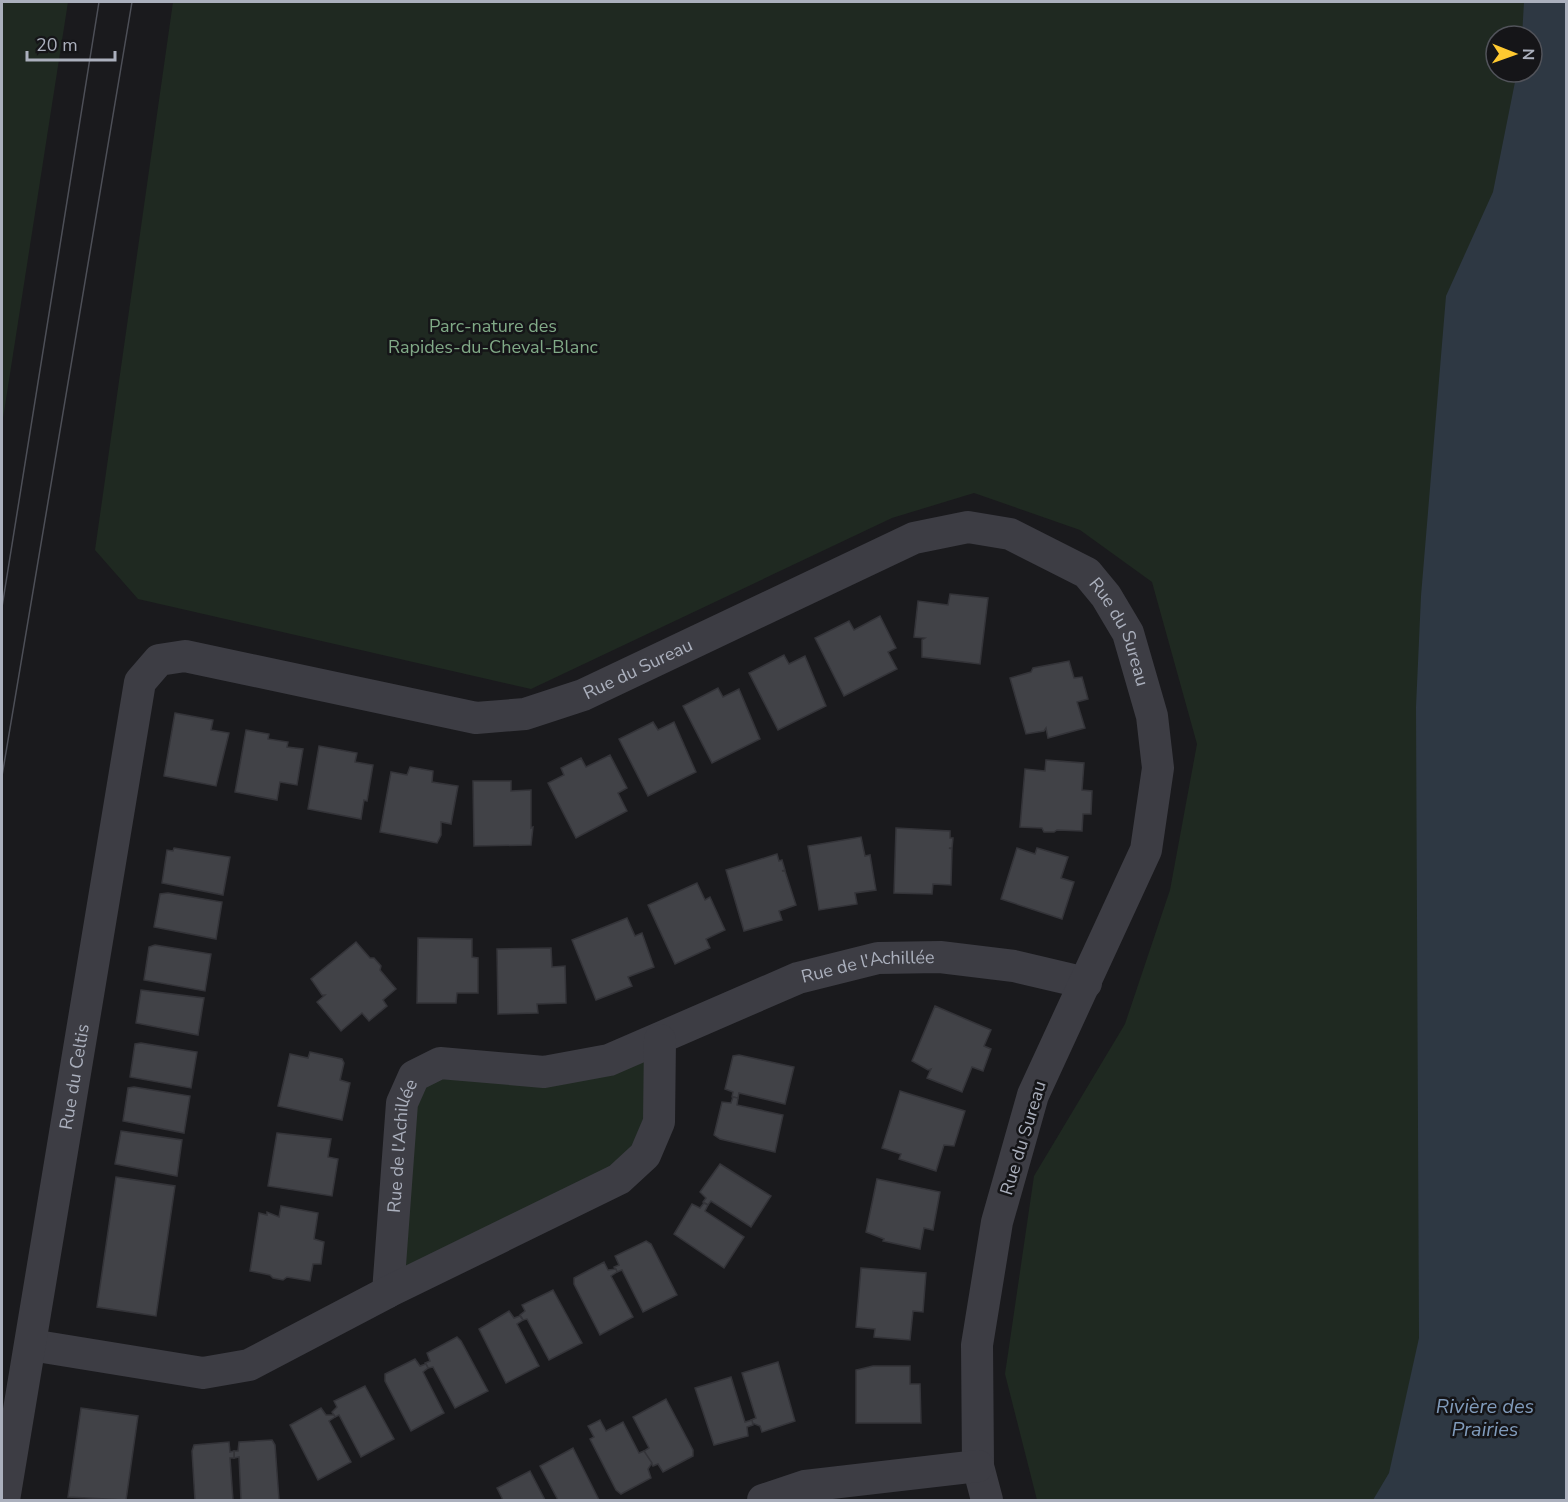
<svg xmlns="http://www.w3.org/2000/svg" width="1568" height="1502" font-family="'Nunito Sans',sans-serif">
	<rect width="100%" height="100%" fill="#1a1a1d"/>
	<g fill="#1f2921" fill-rule="evenodd">
		<path d="M 2,2 L 68,2 L 2,425 Z"/>
		<path d="M 173,2 L 1566,2 L 1566,1500 L 1037,1500 L 1005,1374 L 1034,1176 L 1125,1024 L 1170,890 L 1197,744 L 1152,582 L 1080,530 L 974,493 L 892,518 L 531,689 L 138,599 L 95,550 ZM 1496,36 L 1532,36 L 1532,72 L 1496,72 Z"/>
		<path d="M 660,1040 L 645,1155 L 389,1292 L 414,1076 L 544,1072 Z"/>
	</g>
	<path fill="#2e3843" d="M 1524,2 L 1566,2 L 1566,1500 L 1373,1500 L 1389,1473 L 1419,1338 L 1416,707 L 1421,596 L 1446,296 L 1493,192 L 1517,72 L 1532,72 L 1532,36 L 1522,36 Z"/>
	<g fill="#414247" stroke="#343439" stroke-width="1.5">
		<path d="M 950,594 L 988,598 L 980,664 L 922,657 L 922,640 L 925,638 L 914,637 L 918,601 L 948,605 Z"/>
		<path d="M 880,616 L 896,648 L 888,652 L 897,669 L 844,696 L 815,638 L 849,621 L 854,630 Z"/>
		<path d="M 784,655 L 789,664 L 805,656 L 826,706 L 778,730 L 749,673 Z"/>
		<path d="M 1069,661 L 1074,678 L 1082,677 L 1088,699 L 1077,702 L 1085,728 L 1048,738 L 1046,728 L 1044,731 L 1026,734 L 1010,678 L 1031,672 L 1033,668 Z"/>
		<path d="M 718,688 L 723,697 L 739,689 L 760,739 L 712,763 L 683,706 Z"/>
		<path d="M 175,713 L 213,720 L 211,730 L 229,733 L 216,786 L 164,776 Z"/>
		<path d="M 653,722 L 658,730 L 674,722 L 696,772 L 648,796 L 619,739 Z"/>
		<path d="M 246,730 L 269,734 L 268,739 L 288,742 L 287,747 L 303,749 L 297,785 L 280,782 L 277,800 L 235,792 Z"/>
		<path d="M 319,746 L 357,753 L 355,762 L 373,765 L 367,801 L 364,800 L 361,819 L 308,809 Z"/>
		<path d="M 610,755 L 627,788 L 618,793 L 627,811 L 576,838 L 548,783 L 564,775 L 561,768 L 581,758 L 586,767 Z"/>
		<path d="M 1046,760 L 1084,763 L 1082,790 L 1092,791 L 1091,814 L 1083,814 L 1082,831 L 1057,830 L 1054,832 L 1044,832 L 1042,828 L 1020,827 L 1025,769 L 1045,771 Z"/>
		<path d="M 410,767 L 433,771 L 432,782 L 458,786 L 451,824 L 441,822 L 441,835 L 437,843 L 380,832 L 391,772 L 407,775 Z"/>
		<path d="M 473,781 L 511,781 L 511,791 L 531,790 L 531,828 L 533,827 L 531,845 L 474,846 Z"/>
		<path d="M 896,828 L 950,831 L 950,838 L 953,838 L 952,848 L 949,848 L 952,849 L 951,885 L 933,884 L 932,894 L 894,893 Z"/>
		<path d="M 861,837 L 865,856 L 870,855 L 876,890 L 855,893 L 857,904 L 819,910 L 808,846 Z"/>
		<path d="M 174,848 L 230,857 L 223,895 L 162,883 L 167,850 L 173,851 Z"/>
		<path d="M 1017,848 L 1035,854 L 1037,848 L 1068,857 L 1061,878 L 1074,882 L 1062,919 L 1001,899 Z"/>
		<path d="M 777,854 L 779,861 L 782,860 L 785,870 L 782,871 L 785,871 L 796,905 L 779,911 L 782,920 L 744,931 L 726,870 Z"/>
		<path d="M 697,883 L 705,900 L 710,897 L 725,930 L 706,939 L 710,948 L 675,964 L 648,905 Z"/>
		<path d="M 168,893 L 222,902 L 216,939 L 154,927 L 160,894 Z"/>
		<path d="M 627,918 L 635,936 L 642,933 L 654,967 L 628,977 L 632,986 L 596,1000 L 572,940 Z"/>
		<path d="M 418,938 L 472,939 L 472,957 L 478,958 L 478,993 L 457,993 L 456,1003 L 417,1003 Z"/>
		<path d="M 356,942 L 370,958 L 374,958 L 381,966 L 380,970 L 396,989 L 383,1000 L 387,1006 L 369,1021 L 362,1013 L 341,1031 L 317,1002 L 325,995 L 322,995 L 311,979 Z"/>
		<path d="M 155,945 L 211,954 L 205,991 L 144,980 L 149,947 Z"/>
		<path d="M 551,948 L 552,967 L 565,966 L 566,1003 L 537,1004 L 538,1013 L 498,1014 L 497,949 Z"/>
		<path d="M 141,990 L 204,998 L 198,1035 L 136,1023 Z"/>
		<path d="M 935,1006 L 991,1030 L 984,1046 L 991,1049 L 983,1071 L 972,1067 L 962,1092 L 927,1078 L 931,1069 L 928,1070 L 912,1061 Z"/>
		<path d="M 141,1043 L 197,1052 L 191,1088 L 130,1077 L 135,1044 Z"/>
		<path d="M 310,1052 L 342,1059 L 344,1063 L 340,1080 L 350,1083 L 342,1120 L 278,1106 L 290,1054 L 308,1058 Z"/>
		<path d="M 739,1055 L 794,1067 L 785,1104 L 739,1093 L 738,1098 L 732,1097 L 733,1092 L 725,1089 L 733,1056 Z"/>
		<path d="M 134,1087 L 190,1096 L 184,1133 L 123,1121 L 128,1088 Z"/>
		<path d="M 900,1091 L 965,1111 L 954,1146 L 944,1145 L 936,1171 L 899,1159 L 901,1154 L 882,1148 Z"/>
		<path d="M 733,1097 L 738,1098 L 737,1105 L 783,1115 L 775,1152 L 720,1139 L 714,1135 L 722,1102 L 731,1103 Z"/>
		<path d="M 121,1131 L 182,1140 L 177,1176 L 115,1164 Z"/>
		<path d="M 277,1133 L 331,1139 L 328,1157 L 338,1159 L 332,1196 L 268,1186 Z"/>
		<path d="M 720,1164 L 771,1196 L 751,1227 L 711,1201 L 708,1205 L 703,1202 L 706,1198 L 700,1192 Z"/>
		<path d="M 116,1177 L 175,1186 L 156,1316 L 97,1307 Z"/>
		<path d="M 877,1179 L 940,1192 L 933,1230 L 924,1228 L 920,1249 L 883,1241 L 884,1239 L 866,1232 Z"/>
		<path d="M 704,1203 L 708,1205 L 705,1211 L 744,1237 L 724,1268 L 674,1234 L 692,1204 L 700,1208 Z"/>
		<path d="M 281,1206 L 318,1213 L 314,1239 L 324,1242 L 321,1264 L 313,1264 L 310,1281 L 287,1277 L 283,1280 L 273,1278 L 270,1275 L 250,1271 L 259,1213 L 267,1215 L 267,1212 L 279,1217 Z"/>
		<path d="M 646,1241 L 651,1244 L 677,1295 L 643,1312 L 622,1270 L 617,1272 L 614,1267 L 619,1265 L 615,1256 Z"/>
		<path d="M 604,1262 L 608,1270 L 616,1269 L 617,1272 L 611,1276 L 633,1317 L 600,1335 L 574,1284 L 574,1278 Z"/>
		<path d="M 861,1268 L 926,1273 L 923,1312 L 913,1311 L 910,1340 L 874,1337 L 875,1329 L 856,1327 Z"/>
		<path d="M 553,1290 L 582,1343 L 549,1360 L 527,1319 L 523,1320 L 520,1315 L 525,1311 L 522,1305 Z"/>
		<path d="M 509,1311 L 514,1318 L 520,1316 L 523,1320 L 517,1324 L 539,1366 L 506,1383 L 479,1329 Z"/>
		<path d="M 457,1337 L 461,1341 L 488,1391 L 455,1408 L 433,1367 L 428,1368 L 425,1363 L 430,1361 L 427,1353 Z"/>
		<path d="M 415,1359 L 420,1366 L 426,1364 L 428,1368 L 423,1372 L 444,1413 L 411,1431 L 385,1381 L 385,1374 Z"/>
		<path d="M 778,1362 L 795,1421 L 762,1432 L 760,1426 L 752,1423 L 751,1420 L 756,1418 L 742,1373 Z"/>
		<path d="M 873,1366 L 910,1366 L 910,1384 L 920,1384 L 921,1423 L 856,1423 L 856,1370 Z"/>
		<path d="M 731,1377 L 745,1422 L 752,1420 L 753,1425 L 747,1427 L 748,1436 L 714,1445 L 695,1388 Z"/>
		<path d="M 365,1386 L 394,1439 L 361,1457 L 339,1415 L 335,1417 L 332,1412 L 337,1407 L 334,1401 Z"/>
		<path d="M 666,1399 L 693,1450 L 693,1456 L 663,1472 L 658,1464 L 653,1466 L 647,1457 L 644,1451 L 649,1448 L 633,1417 Z"/>
		<path d="M 81,1408 L 138,1416 L 126,1500 L 68,1497 Z"/>
		<path d="M 321,1408 L 326,1415 L 334,1415 L 335,1417 L 329,1421 L 351,1462 L 318,1480 L 290,1425 Z"/>
		<path d="M 600,1420 L 606,1431 L 623,1422 L 639,1453 L 644,1451 L 652,1463 L 648,1469 L 651,1478 L 621,1494 L 616,1490 L 590,1439 L 594,1437 L 588,1426 Z"/>
		<path d="M 272,1440 L 275,1445 L 279,1500 L 241,1500 L 239,1457 L 234,1458 L 234,1451 L 238,1451 L 239,1442 Z"/>
		<path d="M 229,1442 L 230,1452 L 234,1451 L 234,1458 L 230,1458 L 233,1500 L 195,1500 L 192,1451 L 194,1445 Z"/>
		<path d="M 573,1448 L 599,1500 L 558,1500 L 540,1466 Z"/>
		<path d="M 530,1471 L 545,1500 L 503,1500 L 497,1488 Z"/>
	</g>
	<g fill="none" stroke-linecap="round" stroke-linejoin="round">
		<g stroke="#3d3d44" stroke-width="32">
			<path id="s1" d="M 388,1292 L 402,1103 L 414,1076 L 440,1063 L 544,1072 L 609,1060 L 798,978 L 878,958 L 940,957 L 1014,966 L 1086,983"/>
			<path d="M 31,1345 L 203,1373 L 249,1365 L 388,1292 L 619,1179 L 645,1155 L 659,1122 L 660,1040"/>
			<path id="s2" d="M 4,1500 L 140,682 L 159,660 L 185,656 L 476,718 L 525,714 L 583,695 L 914,538 L 968,527 L 1010,534 L 1087,573 L 1106,596 L 1128,633 L 1152,716 L 1158,768 L 1146,850 L 1033,1095 L 997,1222 L 977,1345 L 978,1466 L 987,1500"/>
			<path d="M 763,1500 L 805,1486 L 978,1466"/>
		</g>
		<g stroke="#4d4f57" stroke-width="1.5">
			<path d="M 2,607 L 99,2"/>
			<path d="M 2,776 L 132,2"/>
		</g>
	</g>
	<g text-anchor="middle" dominant-baseline="central" stroke-width="5" stroke-linejoin="round" paint-order="stroke">
		<g font-size="18" fill="#81aa87" stroke="#151518">
			<text x="493" y="326">Parc-nature des<tspan x="493" dy="21">Rapides-du-Cheval-Blanc</tspan></text>
		</g>
		<g font-size="18" fill="#abb0bd" stroke="#151518">
			<text stroke="none"><textPath href="#s2" startOffset="1911">Rue du Sureau</textPath></text>
			<text stroke="none"><textPath href="#s2" startOffset="1353">Rue du Sureau</textPath></text>
			<text stroke="none"><textPath href="#s1" startOffset="696">Rue de l'Achillée</textPath></text>
			<text stroke="none"><textPath href="#s2" startOffset="429">Rue du Celtis</textPath></text>
			<text transform="translate(1023 1138) rotate(-73)">Rue du Sureau</text>
			<text stroke="none"><textPath href="#s1" startOffset="147">Rue de l'Achillée</textPath></text>
		</g>
		<g font-size="20" font-style="italic" fill="#809bbb" stroke="#151518">
			<text x="1485" y="1406">Rivière des<tspan x="1485" dy="23">Prairies</tspan></text>
		</g>
	</g>
	<rect width="1568" height="1502" fill="none" stroke="#abb0bd" stroke-width="6"/>
	<g transform="translate(1514 54) rotate(91)"><circle r="28" fill="#151518" stroke="#51535a" stroke-width="1.5"/>
	<path d="M0-4.5L10 22L0 15L-10 22Z" fill="#ffc930"/>
	<text y="-9" font-size="16" font-weight="bold" text-anchor="middle" fill="#abb0bd">N</text>
	</g>
	<path d="M27 51v9h88v-9" fill="none" stroke="#abb0bd" stroke-width="3"/>
	<text x="36" y="51" font-size="18" fill="#abb0bd" stroke="#151518" stroke-width="4.5" paint-order="stroke">20 m</text>
</svg>
